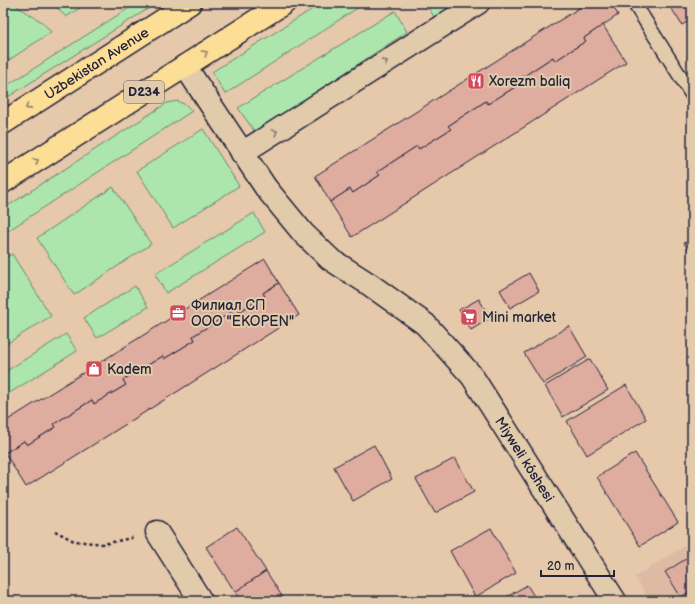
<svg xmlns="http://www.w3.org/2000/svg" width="695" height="604" font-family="'Balsamiq Sans',sans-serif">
	<rect width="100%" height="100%" fill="#e6c8ab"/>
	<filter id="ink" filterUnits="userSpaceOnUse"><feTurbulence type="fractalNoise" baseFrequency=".025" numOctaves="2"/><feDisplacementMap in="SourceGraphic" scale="8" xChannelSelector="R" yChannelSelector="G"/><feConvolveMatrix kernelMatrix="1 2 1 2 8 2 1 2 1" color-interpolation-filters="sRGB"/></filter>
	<g filter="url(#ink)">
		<path fill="#dcbaa4" d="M 692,541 L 692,601 L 650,601 L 635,577 Z"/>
		<g fill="#ace6ac" stroke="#678474">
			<path d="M 3,3 L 16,3 L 19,8 L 42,22 L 51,32 L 3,64 Z"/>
			<path d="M 53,3 L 87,3 L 66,17 Z"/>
			<path d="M 137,3 L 157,3 L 3,100 L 3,88 Z"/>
			<path d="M 322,3 L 365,3 L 225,94 L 212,72 Z"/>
			<path d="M 425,3 L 457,3 L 435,18 Z"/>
			<path d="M 395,11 L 407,32 L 255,132 L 238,108 Z"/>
			<path d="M 177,101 L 186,105 L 192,111 L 3,234 L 3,209 L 167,103 Z"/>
			<path d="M 203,129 L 239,186 L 173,228 L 137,171 Z"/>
			<path d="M 113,187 L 151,244 L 74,295 L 37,238 Z"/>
			<path d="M 254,213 L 265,232 L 166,293 L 155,274 Z"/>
			<path d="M 12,254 L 51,316 L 3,346 L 3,259 Z"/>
			<path d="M 135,286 L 148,307 L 97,338 L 84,318 Z"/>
			<path d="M 66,334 L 77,351 L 3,397 L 3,373 Z"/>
		</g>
		<g fill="#dfaca0" stroke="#22223b">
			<path d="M 587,3 L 611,3 L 618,15 L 584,38 L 586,41 L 555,61 L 553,57 L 518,80 L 520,84 L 488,104 L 486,101 L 448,126 L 451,129 L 419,149 L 417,146 L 377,172 L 380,175 L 353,193 L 350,189 L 330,202 L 315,176 Z"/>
			<path d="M 668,3 L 692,3 L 692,19 L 682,25 Z"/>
			<path d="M 603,25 L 626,62 L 352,237 L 330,202 L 350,189 L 353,193 L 380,175 L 377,172 L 417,146 L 419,149 L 451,129 L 448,126 L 486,101 L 488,104 L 520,84 L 518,80 L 553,57 L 555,61 L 586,41 L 584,38 Z"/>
			<path d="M 692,239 L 692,255 L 684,243 Z"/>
			<path d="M 265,259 L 279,283 L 263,293 L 265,296 L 234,315 L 232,312 L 193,336 L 195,340 L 164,359 L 163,356 L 123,380 L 126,385 L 94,404 L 92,400 L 54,424 L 56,427 L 27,445 L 24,441 L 5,453 L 3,449 L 3,423 Z"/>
			<path d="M 529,273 L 539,291 L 510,308 L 500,290 Z"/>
			<path d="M 279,283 L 299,315 L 26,487 L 5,453 L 24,441 L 27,445 L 56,427 L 54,424 L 92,400 L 94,404 L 126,385 L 123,380 L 163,356 L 164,359 L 195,340 L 193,336 L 232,312 L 234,315 L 265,296 L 263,293 Z"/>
			<path d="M 479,299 L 490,318 L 471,330 L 459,310 Z"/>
			<path d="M 569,326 L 587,357 L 543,384 L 524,353 Z"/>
			<path d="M 590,359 L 608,390 L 563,417 L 545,386 Z"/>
			<path d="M 626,385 L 646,419 L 587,455 L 567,421 Z"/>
			<path d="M 374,445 L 392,479 L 353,501 L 334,467 Z"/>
			<path d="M 635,453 L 678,522 L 640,546 L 597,477 Z"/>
			<path d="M 455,458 L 474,492 L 435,513 L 416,479 Z"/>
			<path d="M 237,527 L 266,571 L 235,592 L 206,547 Z"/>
			<path d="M 491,528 L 516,573 L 475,597 L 450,551 Z"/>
			<path d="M 692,555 L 692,590 L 681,597 L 665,572 Z"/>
			<path d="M 266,571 L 285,601 L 241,601 L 235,592 Z"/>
			<path d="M 527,585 L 537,601 L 500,601 Z"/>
		</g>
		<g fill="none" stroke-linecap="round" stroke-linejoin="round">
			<g stroke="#22223b" stroke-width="16">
				<path id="lane" d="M 634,3 L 692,95"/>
			</g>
			<g stroke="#22223b" stroke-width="25">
				<g id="street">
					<path id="s1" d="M 185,66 L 266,188 L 303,233 L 330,259 L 369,284 L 425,324 L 472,376 L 615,601"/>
					<path d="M 242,153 L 478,3"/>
					<path d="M 157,532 L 201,601"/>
				</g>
			</g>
			<g stroke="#22223b" stroke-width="25">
				<g id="primary">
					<path id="s2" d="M 3,123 L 190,3"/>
					<path d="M 3,182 L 284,3"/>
				</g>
			</g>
			<path stroke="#22223b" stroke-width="2.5" stroke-dasharray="3 3" stroke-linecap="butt" d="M 55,531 L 74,541 L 104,544 L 135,537"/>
			<use href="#lane" stroke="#e2cbab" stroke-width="13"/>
			<use href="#street" stroke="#e2cbab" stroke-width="22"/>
			<use href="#primary" stroke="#fcde96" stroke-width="22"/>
		</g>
		<defs><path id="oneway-chevron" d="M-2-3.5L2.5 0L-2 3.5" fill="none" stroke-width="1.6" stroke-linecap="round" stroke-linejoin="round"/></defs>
		<g stroke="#8f8068">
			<use href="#oneway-chevron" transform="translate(205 53) rotate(-32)"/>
			<use href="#oneway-chevron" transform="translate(28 107) rotate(147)"/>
			<use href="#oneway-chevron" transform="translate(36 161) rotate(-32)"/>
		</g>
		<g stroke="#827673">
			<use href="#oneway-chevron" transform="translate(385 62) rotate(-32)"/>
			<use href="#oneway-chevron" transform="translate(275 132) rotate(-32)"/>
		</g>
	</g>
	<defs>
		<g id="restaurant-square" transform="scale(0.9)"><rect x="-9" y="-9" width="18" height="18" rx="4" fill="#d1495b" stroke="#e2cbab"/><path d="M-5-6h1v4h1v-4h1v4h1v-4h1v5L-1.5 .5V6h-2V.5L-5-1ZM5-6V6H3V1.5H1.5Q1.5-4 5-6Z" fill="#fff"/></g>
		<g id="office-square" transform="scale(0.9)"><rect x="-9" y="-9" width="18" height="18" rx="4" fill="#d1495b" stroke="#e2cbab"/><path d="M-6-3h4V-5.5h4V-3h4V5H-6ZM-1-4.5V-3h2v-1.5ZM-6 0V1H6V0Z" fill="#fff"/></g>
		<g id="supermarket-square" transform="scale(0.9)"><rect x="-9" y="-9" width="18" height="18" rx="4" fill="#d1495b" stroke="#e2cbab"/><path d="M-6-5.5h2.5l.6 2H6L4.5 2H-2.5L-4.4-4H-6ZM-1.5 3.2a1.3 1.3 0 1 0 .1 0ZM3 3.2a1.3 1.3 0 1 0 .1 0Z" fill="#fff"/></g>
		<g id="shop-square" transform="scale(0.9)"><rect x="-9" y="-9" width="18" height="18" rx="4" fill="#d1495b" stroke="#e2cbab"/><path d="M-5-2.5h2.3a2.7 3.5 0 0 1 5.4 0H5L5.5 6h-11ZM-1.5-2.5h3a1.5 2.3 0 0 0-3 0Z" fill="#fff"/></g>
	</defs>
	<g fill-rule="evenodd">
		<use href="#restaurant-square" x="476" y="81"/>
		<use href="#office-square" x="178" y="313"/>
		<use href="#supermarket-square" x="469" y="317"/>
		<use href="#shop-square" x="94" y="369"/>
	</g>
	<g text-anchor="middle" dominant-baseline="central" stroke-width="4" stroke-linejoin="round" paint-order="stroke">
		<rect fill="#e2cbab" stroke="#5c555d" stroke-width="1" x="124" y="81" width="40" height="22" rx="3"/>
		<g font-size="13" font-weight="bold" fill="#22223b">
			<text x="144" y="92">D234</text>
		</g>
		<g font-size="14" fill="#22223b" stroke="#e2cbab">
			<text stroke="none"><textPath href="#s2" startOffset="111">Uzbekistan Avenue</textPath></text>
			<text stroke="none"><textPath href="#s1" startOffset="526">Miyweli kóshesi</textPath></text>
		</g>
		<g font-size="14" fill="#22223b" stroke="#e2cbab" text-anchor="start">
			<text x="489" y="81">Xorezm baliq</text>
			<text x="191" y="305">Филиал СП<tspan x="191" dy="16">OOO "EKOPEN"</tspan></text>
			<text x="482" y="317">Mini market</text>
			<text x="107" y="369">Kadem</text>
		</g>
	</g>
	<rect width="695" height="604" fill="none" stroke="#e2cbab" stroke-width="16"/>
	<rect x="8" y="8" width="679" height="588" fill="none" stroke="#22223b" stroke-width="1.5" filter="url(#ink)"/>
	<path d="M541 570v6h73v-6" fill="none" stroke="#22223b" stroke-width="2"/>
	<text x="547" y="570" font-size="12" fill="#22223b" stroke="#e2cbab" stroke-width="3" paint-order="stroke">20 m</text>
</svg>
